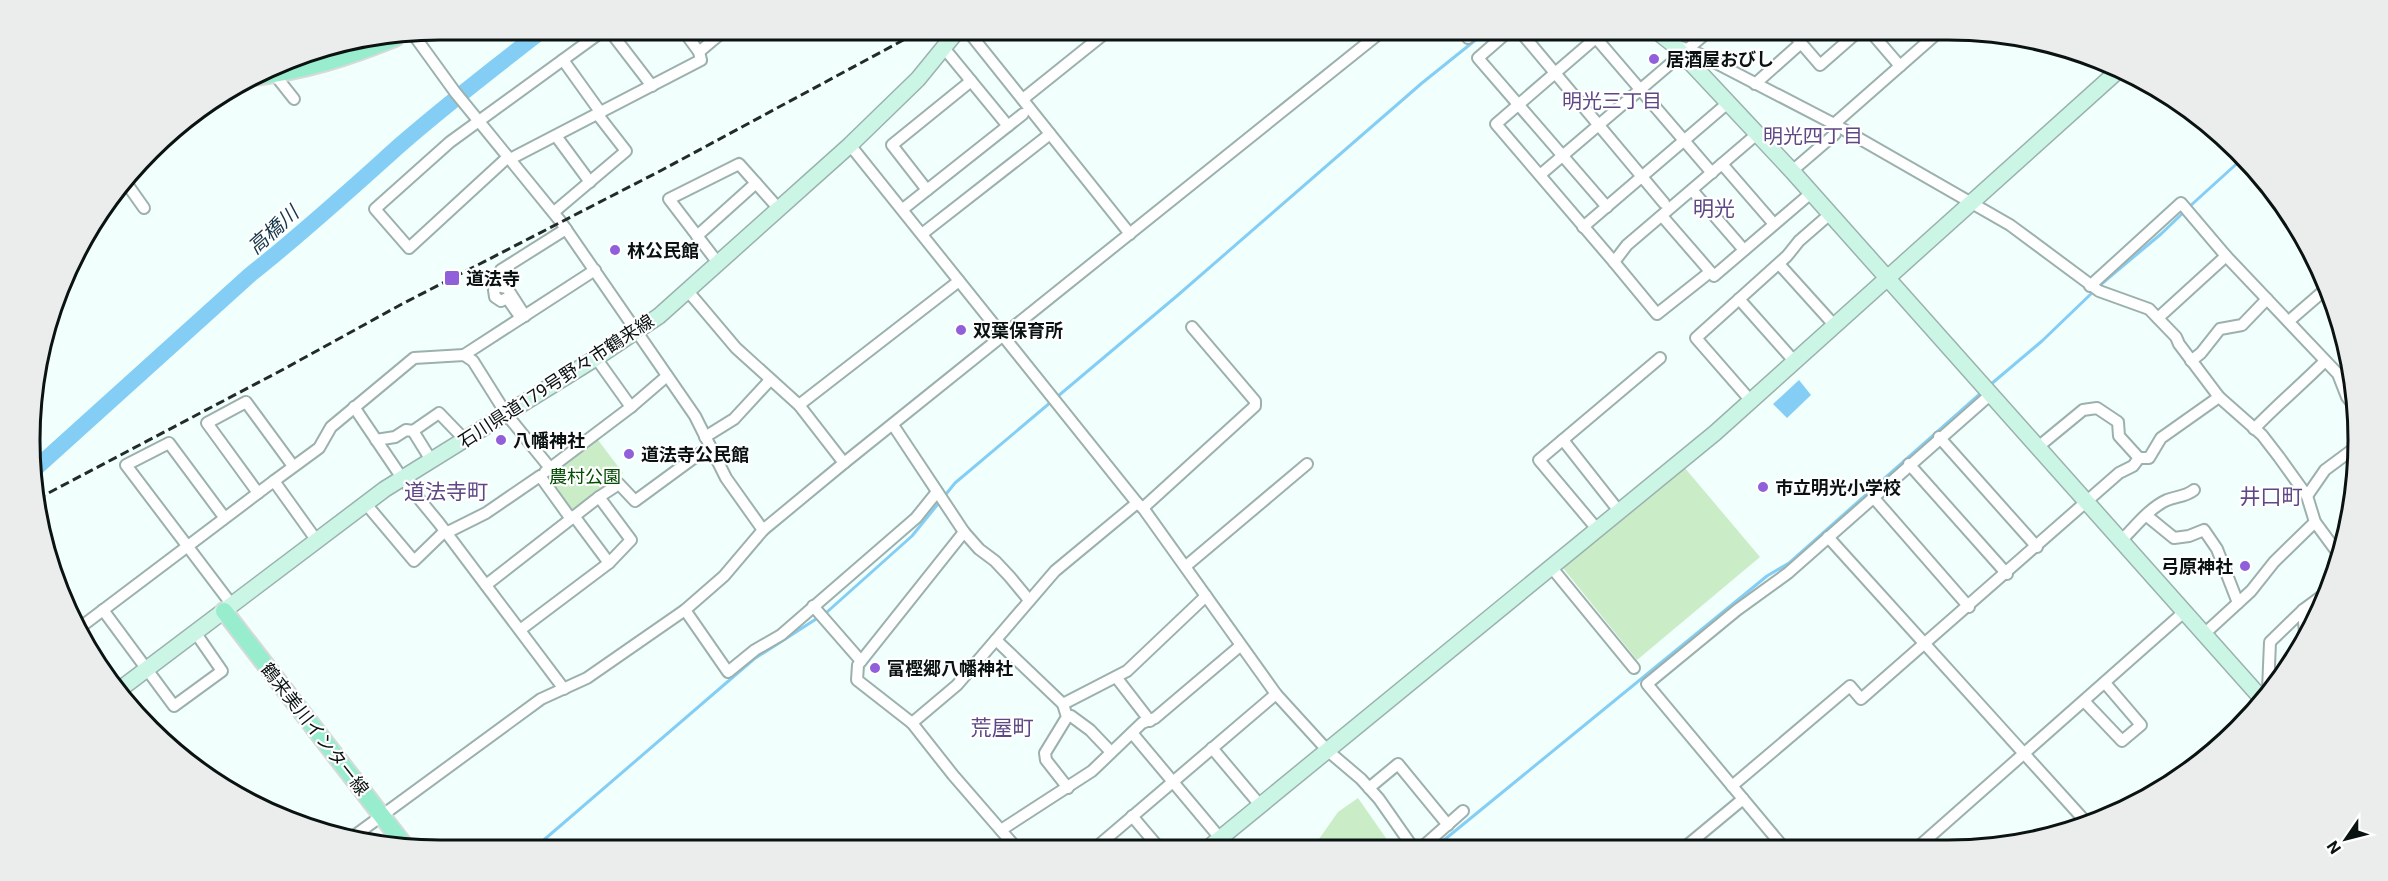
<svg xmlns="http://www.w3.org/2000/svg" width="2388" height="881" font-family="Roboto,'Noto Sans JP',sans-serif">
	<rect width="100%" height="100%" fill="#f1fffd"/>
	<g fill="#caecc7">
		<path d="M 598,440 L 623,473 L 572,511 L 547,478 Z"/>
		<path d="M 1684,467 L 1760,557 L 1637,660 L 1563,568 Z"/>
		<path d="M 1358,798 L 1388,841 L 1376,849 L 1312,849 L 1338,812 Z"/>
	</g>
	<path fill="#84cef5" d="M 1799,380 L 1811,395 L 1787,418 L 1773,404 Z"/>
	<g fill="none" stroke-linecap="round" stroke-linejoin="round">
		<g stroke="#84cef5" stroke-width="3">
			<path d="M 2189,207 L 2243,158"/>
			<path d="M 2099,286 L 2161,234 L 2184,212"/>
			<path d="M 1990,385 L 2042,341 L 2094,291"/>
			<path d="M 1433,849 L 1767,576 L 1789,563 L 1983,391"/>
			<path d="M 531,851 L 754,659 L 827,612 L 912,536 L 955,483 L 1178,295 L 1422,83 L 1488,30"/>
		</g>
		<path stroke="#84cef5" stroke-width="16" d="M 36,468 L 251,274 C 303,233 351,189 400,145 C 446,105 495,67 543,30"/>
		<g stroke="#9cb1ae" stroke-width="14">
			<g id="street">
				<path d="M 609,30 L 652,86"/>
				<path d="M 967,30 L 1130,234"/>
				<path d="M 1463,30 L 1468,38"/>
				<path d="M 1510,30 L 1478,58 L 1607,207"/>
				<path d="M 1519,30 L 1664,203"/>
				<path d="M 1584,30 L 1593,40"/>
				<path d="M 1605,30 L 1496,124 L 1614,262"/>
				<path d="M 1790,30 L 1801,43"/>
				<path d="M 1869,30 L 1900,66"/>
				<path d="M 413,34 L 455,92 L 561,222 L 695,416 L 726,478 L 763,530 L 844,463 L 1381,32 L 1391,30"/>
				<path d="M 1596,38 L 1712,173"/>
				<path d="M 1675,45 L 1695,52 L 1834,124 L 2010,225 L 2099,291 L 2149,309 L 2176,337 L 2179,344 L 2219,397 L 2262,435 L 2279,457 L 2307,496 L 2315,522 L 2340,556"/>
				<path d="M 944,48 L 1008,126"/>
				<path d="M 699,52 L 725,30"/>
				<path d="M 563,60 L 601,113"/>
				<path d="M 275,75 L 294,99"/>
				<path d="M 1755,84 L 1801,43 L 1820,65 L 1860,30"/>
				<path d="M 1023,99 L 1109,30"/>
				<path d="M 1834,124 L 1941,30"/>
				<path d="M 556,136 L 590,182"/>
				<path d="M 850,145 L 1137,503 L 1143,508 L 1276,694 L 1328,751 L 1361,779 L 1379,799 L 1414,849"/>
				<path d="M 508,157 L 409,248 L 375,209 L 450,142 L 604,30"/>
				<path d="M 510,159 L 701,60 L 699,52 L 683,30"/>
				<path d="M 1722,164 L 1774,224"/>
				<path d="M 1792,171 L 1835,134"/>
				<path d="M 1540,175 L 1710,30"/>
				<path d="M 127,184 L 144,208"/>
				<path d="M 927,190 L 892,145 L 971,81"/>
				<path d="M 1692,190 L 1744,250"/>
				<path d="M 903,209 L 1023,114"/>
				<path d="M 554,212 L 626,151 L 598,115"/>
				<path d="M 1662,216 L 1714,276 L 1811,193"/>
				<path d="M 1583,227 L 1729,102"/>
				<path d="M 922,234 L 1050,134"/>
				<path d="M 697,236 L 756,183"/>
				<path d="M 718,263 L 669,199 L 739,164 L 779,209"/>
				<path d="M 1779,264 L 1835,326"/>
				<path d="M 501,270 L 566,229"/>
				<path d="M 1710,272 L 1657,314 L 1614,262 L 1627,245 L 1757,134"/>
				<path d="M 2090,286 L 2181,203 L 2226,256 L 2338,374 L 2347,397 L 2355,407"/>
				<path d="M 687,290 L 736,348 L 799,405 L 844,463"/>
				<path d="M 1739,299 L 1795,362"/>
				<path d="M 521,318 L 507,298 L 501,301 L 495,297 L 494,290 L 497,286 L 507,288 L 525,316"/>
				<path d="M 2158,318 L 2226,256"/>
				<path d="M 2289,321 L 2327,288"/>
				<path d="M 464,355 L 595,270"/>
				<path d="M 596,358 L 631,407"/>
				<path d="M 2191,361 L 2201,353 L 2220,329 L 2242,325 L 2267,299"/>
				<path d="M 1751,401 L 1696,338 L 1787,256 L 1799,241 L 1830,214"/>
				<path d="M 799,405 L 959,281"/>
				<path d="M 354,407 L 402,478 L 439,523 L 564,689"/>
				<path d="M 893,425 L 964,532 L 979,549 L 995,561 L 1010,577 L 1029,600"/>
				<path d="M 2254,429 C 2277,405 2302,384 2325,361"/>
				<path d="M 413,431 L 431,460"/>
				<path d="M 705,437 L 734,419 L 770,380"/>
				<path d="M 1939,437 L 2037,547"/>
				<path d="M 376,440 L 395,437 L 406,430 L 413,431 L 439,413 L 465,440"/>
				<path d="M 1563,440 L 1619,511"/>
				<path d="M 2139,458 L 2149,458 L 2161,438 L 2219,397"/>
				<path d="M 1909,464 L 2007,574"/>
				<path d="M 545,472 L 631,407 L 667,376"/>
				<path d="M 258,493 L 207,423 L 246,402 L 293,466"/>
				<path d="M 2307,496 L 2325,470 L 2356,447"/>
				<path d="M 599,497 L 619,484 L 635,501 L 710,446"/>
				<path d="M 1873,497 L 1969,607"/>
				<path d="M 366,504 L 414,561 L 445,531 L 450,531 L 486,513 L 540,476 L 571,519"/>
				<path d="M 1143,508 L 1255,406 L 1255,401 L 1192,327"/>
				<path d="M 574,516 L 609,563"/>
				<path d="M 2147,516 L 2174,538 L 2189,536 L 2204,530 L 2217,549 L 2238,603"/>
				<path d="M 224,517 L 169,443 L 126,465 L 232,605"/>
				<path d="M 1597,529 L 1539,460 L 1660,358"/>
				<path d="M 964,532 L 858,665 L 857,680 L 912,723 L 953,775 L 1018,850"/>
				<path d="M 1828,537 L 2086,822"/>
				<path d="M 317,541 L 274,481 L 319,448 L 331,427 L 414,358 L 464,355 L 473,361 L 507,415 L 550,468"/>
				<path d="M 2120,542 C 2134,528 2149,508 2167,500 C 2177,496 2185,497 2194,490"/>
				<path d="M 1186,566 L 1307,464"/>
				<path d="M 1552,568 L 1634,668"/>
				<path d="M 486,585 L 599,497 L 631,540 L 609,563 L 520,630"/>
				<path d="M 813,606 L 861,661"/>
				<path d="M 103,610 L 174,706 L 222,671 L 195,632"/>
				<path d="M 685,610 L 728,672 L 755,650 L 781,635 L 916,518 L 937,492"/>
				<path d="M 2303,610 L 2305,633"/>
				<path d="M 78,629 L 274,481"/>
				<path d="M 2203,635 L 2251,591 L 2274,562 L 2315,522"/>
				<path d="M 996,640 L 1063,704 L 1127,671 L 1206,596"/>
				<path d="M 1116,677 L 1150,721"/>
				<path d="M 2261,699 L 2268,690 L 2270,642 L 2303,610 L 2322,596"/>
				<path d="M 2084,701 L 2122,741 L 2141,725 L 2105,683"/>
				<path d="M 1063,704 L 1067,717 L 1045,753 L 1046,760 L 1068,788"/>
				<path d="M 1067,717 L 1071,716 L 1090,730 L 1111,752"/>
				<path d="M 912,723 L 957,685 L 1055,571 L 1137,503"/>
				<path d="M 1132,733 L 1220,838"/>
				<path d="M 1212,748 L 1260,805"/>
				<path d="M 1732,786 L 1850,686 L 1861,699 L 2119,473 L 2133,466 L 2139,458 L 2119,436 L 2118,422 L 2097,408 L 2083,410 L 2038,447"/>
				<path d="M 1369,788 L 1398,764 L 1448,825"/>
				<path d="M 1132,816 L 1160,849"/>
				<path d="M 1001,830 L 1092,771 L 1142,723 L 1155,718 L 1240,646"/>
				<path d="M 350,839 L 541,699 L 587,678 L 685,610 L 724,576 L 763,530"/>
				<path d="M 1684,848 L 1743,799"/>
				<path d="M 1784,848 L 1647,684 L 1737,610 L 1788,573 L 1991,394"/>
				<path d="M 1917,848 L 2184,612"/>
				<path d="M 1420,849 L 1463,811"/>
				<path d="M 1093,850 L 1276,694"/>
			</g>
		</g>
		<g stroke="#9cb1ae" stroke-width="18">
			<g id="secondary">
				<path d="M 1655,30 L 1674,45 L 1792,171 L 2262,699"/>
				<path d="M 119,690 L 385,489 L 596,358 L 659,316 L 850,145 L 918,79 L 958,30"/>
				<path d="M 1207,849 L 1715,433 L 2120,69"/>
			</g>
		</g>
		<g stroke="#d8d9d9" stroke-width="20">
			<g id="primary">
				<path d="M 254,77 C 307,70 345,58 395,38"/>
				<path d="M 224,611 L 405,846"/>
			</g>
		</g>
		<use href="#street" stroke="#fff" stroke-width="10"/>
		<use href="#secondary" stroke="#cbf6e6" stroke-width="15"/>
		<use href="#primary" stroke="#98edce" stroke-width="16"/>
		<path stroke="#232b2a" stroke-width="3" stroke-dasharray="9 4.5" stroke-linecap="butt" d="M 37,499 L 282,370 L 402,304 L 662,170 L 922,30"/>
	</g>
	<g fill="#905fd9" stroke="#fff" stroke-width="2">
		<circle cx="1654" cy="59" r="6"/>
		<circle cx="615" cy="250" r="6"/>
		<rect x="444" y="270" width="16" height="16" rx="3"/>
		<circle cx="961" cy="330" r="6"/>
		<circle cx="501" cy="440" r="6"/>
		<circle cx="629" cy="454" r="6"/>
		<circle cx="1763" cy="487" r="6"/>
		<circle cx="2245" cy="566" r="6"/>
		<circle cx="875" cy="668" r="6"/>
	</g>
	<g text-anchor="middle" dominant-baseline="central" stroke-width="4.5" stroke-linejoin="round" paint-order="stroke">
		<g font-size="18" font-weight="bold" fill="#0b1312" stroke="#fff" text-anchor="start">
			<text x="1666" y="59">居酒屋おびし</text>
			<text x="627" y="250">林公民館</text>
			<text x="466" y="278">道法寺</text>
			<text x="973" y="330">双葉保育所</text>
			<text x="513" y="440">八幡神社</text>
			<text x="641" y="454">道法寺公民館</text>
			<text x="1775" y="487">市立明光小学校</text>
			<text x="2233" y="566" text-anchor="end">弓原神社</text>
			<text x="887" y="668">富樫郷八幡神社</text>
		</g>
		<g font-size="18" fill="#0b1312" stroke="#fff">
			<text transform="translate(556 381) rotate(-33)">石川県道179号野々市鶴来線</text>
			<text transform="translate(315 729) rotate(52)">鶴来美川インター線</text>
		</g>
		<g font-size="18" fill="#014c01" stroke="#fff">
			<text x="585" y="476">農村公園</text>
		</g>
		<g font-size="20" fill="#5e4785" stroke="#fff">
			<text x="1612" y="101">明光三丁目</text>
			<text x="1813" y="136">明光四丁目</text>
		</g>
		<g font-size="20" font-style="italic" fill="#173849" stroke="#fff">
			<text transform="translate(273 230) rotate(-42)">高橋川</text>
		</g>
		<g font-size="21" fill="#5e4785" stroke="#fff">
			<text x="1714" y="209">明光</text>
			<text x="446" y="492">道法寺町</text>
			<text x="2271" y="497">井口町</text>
			<text x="1002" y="728">荒屋町</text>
		</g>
	</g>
	<path d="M0 0H2388V881H0ZM440 40H1948A400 400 0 0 1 2348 440V440A400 400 0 0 1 1948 840H440A400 400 0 0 1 40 440V440A400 400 0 0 1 440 40Z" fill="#ebecec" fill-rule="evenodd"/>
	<path fill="none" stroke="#0b1312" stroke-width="3" d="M440 40H1948A400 400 0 0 1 2348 440V440A400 400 0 0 1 1948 840H440A400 400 0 0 1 40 440V440A400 400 0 0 1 440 40Z"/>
	<g transform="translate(2346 839) rotate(235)" stroke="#ffffff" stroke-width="4.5" paint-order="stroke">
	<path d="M0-4.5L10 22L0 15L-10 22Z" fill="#0b1312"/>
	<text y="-9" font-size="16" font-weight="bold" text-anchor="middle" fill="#0b1312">N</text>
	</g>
</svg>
